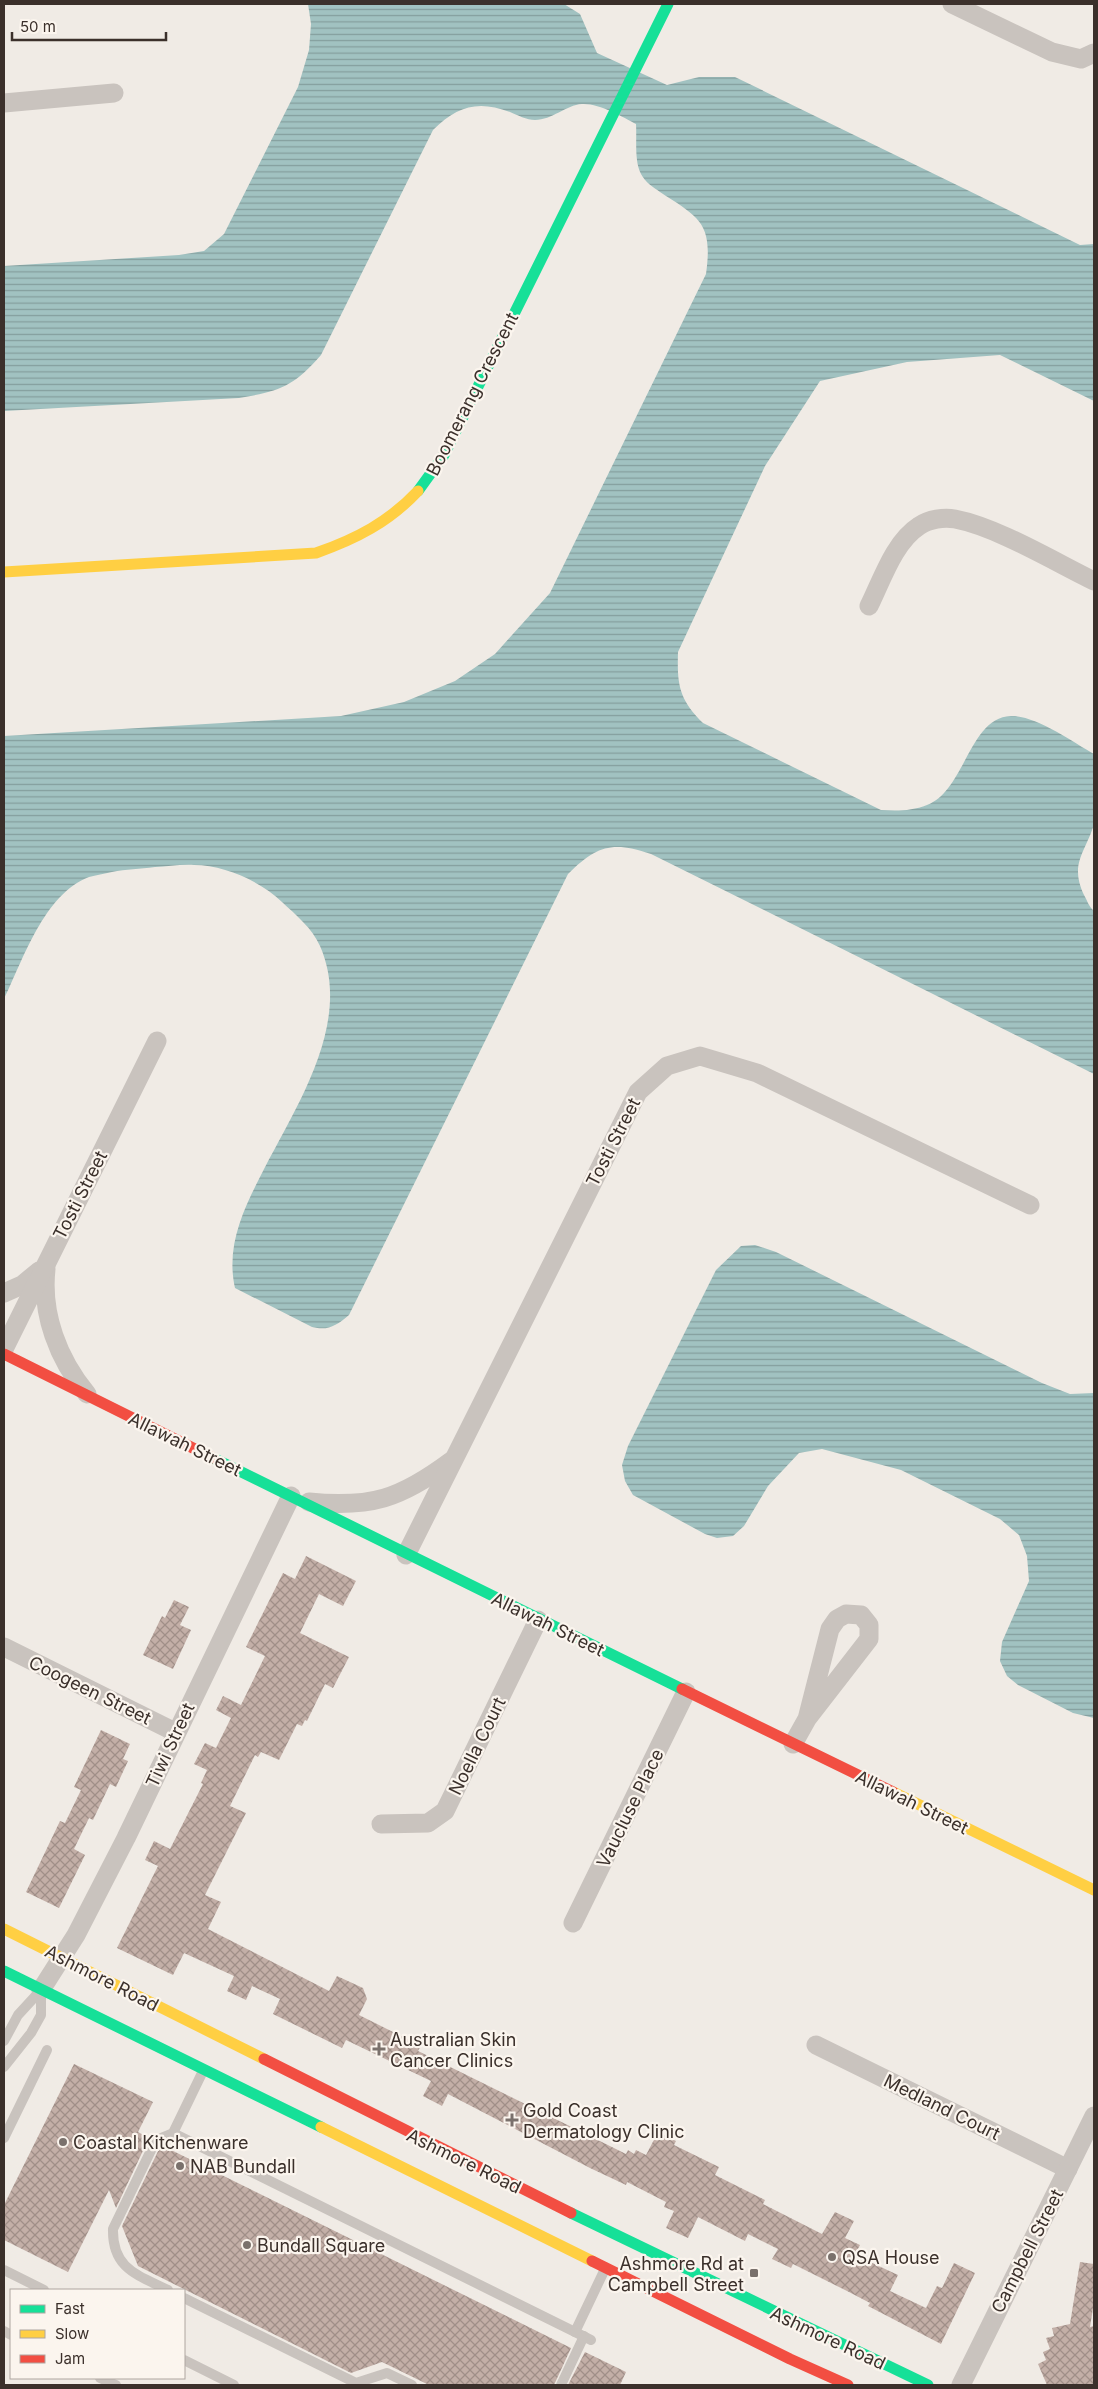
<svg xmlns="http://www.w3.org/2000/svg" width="1098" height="2389" font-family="Inter,sans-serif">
	<defs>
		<pattern id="water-rules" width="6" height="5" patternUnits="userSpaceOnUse" patternTransform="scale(1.25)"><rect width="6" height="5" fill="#a1c2c1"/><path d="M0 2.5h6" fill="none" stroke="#849e9d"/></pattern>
		<pattern id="building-cross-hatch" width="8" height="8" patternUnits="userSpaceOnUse" patternTransform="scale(1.25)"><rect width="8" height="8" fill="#c3afa7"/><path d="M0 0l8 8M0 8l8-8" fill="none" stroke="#a08f88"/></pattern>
	</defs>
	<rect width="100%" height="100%" fill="#f0ebe5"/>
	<g fill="url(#water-rules)">
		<path d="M 308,4 L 564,4 L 580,14 L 597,53 L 667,85 L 699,77 L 735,77 L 1080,245 L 1094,244 L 1094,401 L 1000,355 L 907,362 L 820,381 L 765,466 L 678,652 C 677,685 679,699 703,723 L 881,810 C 897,811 912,811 927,805 C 965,791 969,717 1011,716 C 1035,715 1073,742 1094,754 C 1094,771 1098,810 1094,824 C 1086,852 1069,863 1084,895 C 1087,900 1089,907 1094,911 L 1094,1074 L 651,854 C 613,841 597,845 568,874 L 349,1315 C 336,1326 328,1331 312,1327 L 235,1288 C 226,1248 242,1212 260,1177 C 294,1109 354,1024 320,946 C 312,928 296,915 282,902 C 260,881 224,865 194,865 C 181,864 167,867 155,867 C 140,869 126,869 112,872 C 104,874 96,875 89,877 C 44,894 23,960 4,999 L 4,736 L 341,716 L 404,702 L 455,681 L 495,654 L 550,593 L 706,274 C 713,223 700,218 660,192 C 653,187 645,182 641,174 C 634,161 637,139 636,124 C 623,117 599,103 582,104 C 566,105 552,120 535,120 C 527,120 517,115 510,112 C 478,100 457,106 433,130 L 321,355 C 293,387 280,391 239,398 L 4,411 L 4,266 L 179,255 L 204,251 L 224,234 L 298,87 L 309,50 L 311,24 Z"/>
		<path d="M 755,1245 L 776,1252 L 1042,1383 L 1070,1394 L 1094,1393 L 1094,1718 L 1073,1713 L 1018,1685 L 1007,1676 L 1000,1661 L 1002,1642 L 1029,1581 L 1027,1556 L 1019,1535 L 1000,1519 L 901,1470 L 822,1449 L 799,1453 L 768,1486 L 744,1526 L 733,1536 L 717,1538 L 705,1534 L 633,1495 L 625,1481 L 622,1465 L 628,1446 L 716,1270 L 741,1246 Z"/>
	</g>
	<g fill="url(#building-cross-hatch)">
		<path d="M 306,1556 L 356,1581 L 343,1606 L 319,1594 L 300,1633 L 349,1657 L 333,1688 L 325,1684 L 307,1721 L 305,1720 L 302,1726 L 297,1724 L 279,1760 L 261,1752 L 258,1757 L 255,1755 L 230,1806 L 246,1813 L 205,1895 L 221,1902 L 208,1929 L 329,1991 L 337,1976 L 363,1988 L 367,1999 L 359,2015 L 421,2046 L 418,2051 L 626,2154 L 628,2150 L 634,2154 L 636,2150 L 646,2155 L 658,2132 L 676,2141 L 674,2145 L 719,2167 L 715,2175 L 765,2200 L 763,2204 L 822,2234 L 835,2212 L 854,2221 L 845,2238 L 860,2245 L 855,2255 L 898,2275 L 890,2291 L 926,2308 L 937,2286 L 942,2288 L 954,2263 L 975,2273 L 941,2344 L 868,2306 L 870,2303 L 849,2292 L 793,2264 L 791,2268 L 772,2259 L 778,2249 L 748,2234 L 745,2241 L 698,2217 L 688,2238 L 666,2228 L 674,2211 L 664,2207 L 666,2202 L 627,2182 L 626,2185 L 590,2168 L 448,2094 L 442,2106 L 423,2096 L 431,2081 L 346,2040 L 342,2048 L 273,2014 L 280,1999 L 252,1986 L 246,2000 L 227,1991 L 234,1976 L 184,1953 L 173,1975 L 117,1948 L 158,1866 L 145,1860 L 154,1841 L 170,1849 L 203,1784 L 201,1783 L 207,1770 L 194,1764 L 205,1743 L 216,1748 L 231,1718 L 216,1710 L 223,1696 L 241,1705 L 265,1656 L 246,1647 L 283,1573 L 295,1579 Z"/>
		<path d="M 174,1600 L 189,1607 L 180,1625 L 191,1630 L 173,1669 L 143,1655 L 162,1616 L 165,1618 Z"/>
		<path d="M 101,1730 L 130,1744 L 123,1759 L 128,1761 L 116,1787 L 110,1784 L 93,1820 L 89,1818 L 74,1849 L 85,1855 L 59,1908 L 26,1892 L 60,1821 L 65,1823 L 81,1790 L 74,1787 Z"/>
		<path d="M 74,2064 L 153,2102 L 138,2132 L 149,2138 L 116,2208 L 109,2190 L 68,2272 L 4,2240 L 4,2205 Z"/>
		<path d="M 161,2145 L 571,2348 L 554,2385 L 429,2385 L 382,2362 L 351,2373 L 138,2266 L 122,2226 Z"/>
		<path d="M 1080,2262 L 1094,2264 L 1094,2302 L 1090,2327 L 1094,2326 L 1094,2385 L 1047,2385 L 1038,2364 L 1046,2360 L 1043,2352 L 1050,2349 L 1046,2338 L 1054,2336 L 1052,2328 L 1070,2324 Z"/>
		<path d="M 585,2352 L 626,2372 L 620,2385 L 568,2385 Z"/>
	</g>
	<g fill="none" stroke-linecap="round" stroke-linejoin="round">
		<g stroke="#c9c3be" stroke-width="10">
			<path d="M 4,2041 L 18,2015 L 41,1990"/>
			<path d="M 4,2067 L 31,2033 L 41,2015 L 41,1991"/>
			<path d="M 173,2133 L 575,2332"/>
			<path d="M 4,2138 L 47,2050"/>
			<path d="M 4,2270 L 44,2290"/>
			<path d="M 168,2290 C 138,2275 112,2269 113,2229 L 156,2140 L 173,2133 L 203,2071"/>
			<path d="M 184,2298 L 356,2383 L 387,2373 L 412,2385"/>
			<path d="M 4,2331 L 11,2335"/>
			<path d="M 591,2340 L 575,2332 L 605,2269"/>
			<path d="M 184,2360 L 234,2385"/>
			<path d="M 100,2378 L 116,2385"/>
			<path d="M 561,2385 L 584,2336"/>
		</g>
		<g stroke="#c9c3be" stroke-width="19">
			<path d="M 952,4 L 1052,52 L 1081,59 L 1094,53"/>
			<path d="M 4,103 L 114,93"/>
			<path d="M 869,606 C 882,580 894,542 919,526 C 929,519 944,517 955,519 C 997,527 1055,562 1094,581"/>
			<path d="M 46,1269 C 41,1314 58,1359 87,1394"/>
			<path d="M 4,1293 L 22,1285 L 39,1271"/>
			<path d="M 4,1349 L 157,1041"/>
			<path d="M 309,1502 C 371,1508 400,1499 451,1461"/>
			<path d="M 406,1555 L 638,1092 L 667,1066 L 700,1056 L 757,1073 L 1030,1205"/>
			<path d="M 4,1647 L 175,1732"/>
			<path d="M 793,1744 L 807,1719 L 869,1639 L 869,1625 L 861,1615 L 846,1614 L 837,1619 L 830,1629 L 807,1719"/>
			<path d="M 381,1824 L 428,1823 L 445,1811 L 538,1620"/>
			<path d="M 573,1923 L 686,1692"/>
			<path d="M 41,1990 L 76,1935 L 126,1838 L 291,1496"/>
			<path d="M 816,2045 L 1068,2169"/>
			<path d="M 961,2385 L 1094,2116"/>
		</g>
		<g stroke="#16e098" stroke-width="11">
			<path d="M 418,491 L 444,455 L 668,4"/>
			<path d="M 213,1458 L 682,1689"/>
			<path d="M 4,1971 L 321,2127"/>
			<path d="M 571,2213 L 928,2385"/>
		</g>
		<g stroke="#ffcf43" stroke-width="11">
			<path d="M 4,572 L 316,553 C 356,539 389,522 418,491"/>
			<path d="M 893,1792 L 1094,1890"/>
			<path d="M 4,1929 L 264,2059"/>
			<path d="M 321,2127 L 592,2261"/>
		</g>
		<g stroke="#f24e42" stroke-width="11">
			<path d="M 4,1354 L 213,1458"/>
			<path d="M 682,1689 L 893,1792"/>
			<path d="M 264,2059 L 571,2213"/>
			<path d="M 592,2261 L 790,2359 L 848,2385"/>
		</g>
	</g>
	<g fill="#7a716c" stroke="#fbf5ee" stroke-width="2">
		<path d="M376.5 2041.5h5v5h5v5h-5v5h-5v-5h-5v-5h5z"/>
		<path d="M509.5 2112.5h5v5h5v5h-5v5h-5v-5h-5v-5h5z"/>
		<circle cx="63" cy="2142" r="5"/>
		<circle cx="180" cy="2166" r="5"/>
		<circle cx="247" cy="2245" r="5"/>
		<circle cx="832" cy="2257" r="5"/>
		<rect x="749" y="2268" width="10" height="10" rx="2.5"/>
	</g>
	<g text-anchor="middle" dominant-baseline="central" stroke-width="4.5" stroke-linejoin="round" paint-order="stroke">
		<g font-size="18" fill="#3b302b" stroke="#fbf5ee">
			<text transform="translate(472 394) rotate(-63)">Boomerang Crescent</text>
			<text transform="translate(613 1142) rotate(-63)">Tosti Street</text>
			<text transform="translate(80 1195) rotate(-63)">Tosti Street</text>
			<text transform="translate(185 1444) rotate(26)">Allawah Street</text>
			<text transform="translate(548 1624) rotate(26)">Allawah Street</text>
			<text transform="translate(90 1690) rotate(26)">Coogeen Street</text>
			<text transform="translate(170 1745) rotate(-65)">Tiwi Street</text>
			<text transform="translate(477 1746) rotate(-64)">Noella Court</text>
			<text transform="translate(912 1802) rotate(26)">Allawah Street</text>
			<text transform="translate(630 1808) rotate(-64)">Vaucluse Place</text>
			<text transform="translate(102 1978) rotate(27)">Ashmore Road</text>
			<text transform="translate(942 2107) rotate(26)">Medland Court</text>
			<text transform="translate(464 2161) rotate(26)">Ashmore Road</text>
			<text transform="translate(1027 2251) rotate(-63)">Campbell Street</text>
			<text transform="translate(828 2338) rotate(25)">Ashmore Road</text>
		</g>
		<g font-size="18" fill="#3b302b" stroke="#fbf5ee" text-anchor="start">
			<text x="390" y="2039">Australian Skin<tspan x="390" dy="21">Cancer Clinics</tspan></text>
			<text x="523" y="2110">Gold Coast<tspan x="523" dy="21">Dermatology Clinic</tspan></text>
			<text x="73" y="2142">Coastal Kitchenware</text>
			<text x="190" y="2166">NAB Bundall</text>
			<text x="257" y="2245">Bundall Square</text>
			<text x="842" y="2257">QSA House</text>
			<text x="744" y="2263" text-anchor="end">Ashmore Rd at<tspan x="744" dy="21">Campbell Street</tspan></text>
		</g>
	</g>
	<rect width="1098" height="2389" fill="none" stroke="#3b302b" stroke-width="10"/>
	<rect x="10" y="2289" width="175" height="90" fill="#fbf5ee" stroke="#aea6a0"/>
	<rect x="20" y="2305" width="25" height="8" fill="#16e098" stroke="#aea6a0"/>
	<text x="55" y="2314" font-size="15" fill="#3b302b">Fast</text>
	<rect x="20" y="2330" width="25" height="8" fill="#ffcf43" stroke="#aea6a0"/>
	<text x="55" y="2339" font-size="15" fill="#3b302b">Slow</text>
	<rect x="20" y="2355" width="25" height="8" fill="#f24e42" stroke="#aea6a0"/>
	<text x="55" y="2364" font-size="15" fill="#3b302b">Jam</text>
	<path d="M12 32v8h154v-8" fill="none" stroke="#3b302b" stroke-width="2.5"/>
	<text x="20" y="32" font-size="15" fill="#3b302b" stroke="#fbf5ee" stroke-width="4" paint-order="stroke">50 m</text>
</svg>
